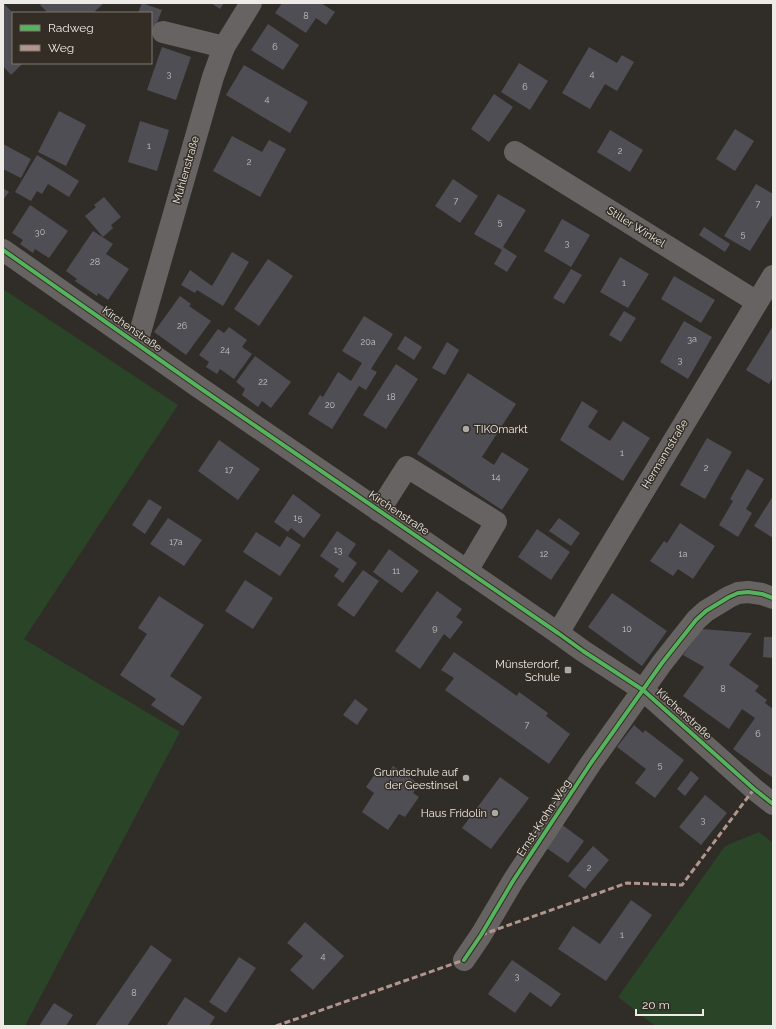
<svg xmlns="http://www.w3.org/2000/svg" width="776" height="1029" font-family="Raleway,sans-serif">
	<rect width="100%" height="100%" fill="#302c28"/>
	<g fill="#294426">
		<path d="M 3,289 L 178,405 L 24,639 L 180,732 L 25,1026 L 3,1026 Z"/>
		<path d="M 759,832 L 773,843 L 773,1026 L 655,1026 L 618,997 L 725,846 Z"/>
	</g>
	<g fill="#504e55">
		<path d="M 3,3 L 13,13 L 13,63 L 23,63 L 11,75 L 3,66 Z"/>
		<path d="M 42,3 L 104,3 L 93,13 L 48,13 L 40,5 Z"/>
		<path d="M 142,3 L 162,10 L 151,38 L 151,13 L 138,13 Z"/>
		<path d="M 211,3 L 224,3 L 220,9 Z"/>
		<path d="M 282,3 L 321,3 L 335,12 L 326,25 L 316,18 L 306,33 L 275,13 Z"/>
		<path d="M 268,24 L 299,45 L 283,70 L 251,50 Z"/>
		<path d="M 162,47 L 191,57 L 176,100 L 147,90 Z"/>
		<path d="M 589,47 L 617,63 L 622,55 L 634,62 L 617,91 L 605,84 L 590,109 L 562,93 Z"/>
		<path d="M 519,63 L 548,81 L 530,110 L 501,92 Z"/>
		<path d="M 244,65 L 308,102 L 290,133 L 226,95 Z"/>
		<path d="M 494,94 L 513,107 L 489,142 L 471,129 Z"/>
		<path d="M 59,111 L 86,125 L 66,166 L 38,152 Z"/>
		<path d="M 140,121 L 169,130 L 157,171 L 128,162 Z"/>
		<path d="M 735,129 L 754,141 L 735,171 L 716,159 Z"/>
		<path d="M 610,130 L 643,150 L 630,172 L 597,152 Z"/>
		<path d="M 232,136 L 262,152 L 269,140 L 286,149 L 260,197 L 213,171 Z"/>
		<path d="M 3,144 L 31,159 L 21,178 L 3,169 Z"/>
		<path d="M 37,155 L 79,181 L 69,197 L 48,184 L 42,194 L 37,191 L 31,201 L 15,192 Z"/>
		<path d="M 453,179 L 478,196 L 460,223 L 435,206 Z"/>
		<path d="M 756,184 L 773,194 L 773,214 L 750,251 L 724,236 Z"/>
		<path d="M 3,188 L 9,192 L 3,200 Z"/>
		<path d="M 498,194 L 526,210 L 503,247 L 517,256 L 507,272 L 494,264 L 502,250 L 474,234 Z"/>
		<path d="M 104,197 L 121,217 L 111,225 L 113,228 L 103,237 L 85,216 L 96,207 L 94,205 Z"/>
		<path d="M 30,205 L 68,231 L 49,258 L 35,249 L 33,253 L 20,244 L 23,240 L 12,233 Z"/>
		<path d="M 562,219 L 590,235 L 571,267 L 544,251 Z"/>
		<path d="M 704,227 L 730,244 L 725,252 L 699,235 Z"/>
		<path d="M 93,231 L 113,244 L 106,254 L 129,269 L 108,300 L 98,293 L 97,296 L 75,281 L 77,279 L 66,271 Z"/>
		<path d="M 232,252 L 249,262 L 223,306 L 197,290 L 195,293 L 181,285 L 190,270 L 212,286 Z"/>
		<path d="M 620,257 L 649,274 L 628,308 L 600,292 Z"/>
		<path d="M 268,259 L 293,276 L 259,326 L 234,309 Z"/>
		<path d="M 571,269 L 582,275 L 564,304 L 553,298 Z"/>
		<path d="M 674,276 L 715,300 L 701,323 L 661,299 Z"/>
		<path d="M 180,296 L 191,304 L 189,306 L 211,321 L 186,355 L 154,332 Z"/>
		<path d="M 624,311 L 636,318 L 621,342 L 609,335 Z"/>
		<path d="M 364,316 L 393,334 L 371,369 L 377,372 L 366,390 L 359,386 L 332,429 L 308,414 L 320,395 L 323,397 L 338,372 L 351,381 L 362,363 L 342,351 Z"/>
		<path d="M 684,321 L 712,337 L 688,379 L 660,362 Z"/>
		<path d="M 773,326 L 773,377 L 769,384 L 746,370 Z"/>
		<path d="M 229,327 L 247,340 L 242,347 L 252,354 L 234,379 L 220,369 L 217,374 L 206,367 L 209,362 L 199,355 L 218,329 L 224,333 Z"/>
		<path d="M 405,336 L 422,347 L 414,360 L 397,349 Z"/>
		<path d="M 447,342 L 459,350 L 445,375 L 432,368 Z"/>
		<path d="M 255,356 L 291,382 L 271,408 L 262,401 L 258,407 L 242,395 L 245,389 L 236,382 Z"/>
		<path d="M 396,364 L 418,379 L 386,429 L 363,415 Z"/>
		<path d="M 468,373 L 516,404 L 482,457 L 494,465 L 502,452 L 529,469 L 502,510 L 417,454 Z"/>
		<path d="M 582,401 L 598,411 L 588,427 L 610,441 L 623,421 L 650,438 L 623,481 L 560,440 Z"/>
		<path d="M 707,438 L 732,452 L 705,499 L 680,485 Z"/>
		<path d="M 219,440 L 260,469 L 238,500 L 198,471 Z"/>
		<path d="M 747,469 L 764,479 L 746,509 L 752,513 L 738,537 L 719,525 L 733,501 L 730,499 Z"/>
		<path d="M 293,494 L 321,515 L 304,538 L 291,528 L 288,532 L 274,522 Z"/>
		<path d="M 773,496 L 773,538 L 754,526 Z"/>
		<path d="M 149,499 L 162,507 L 145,534 L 132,525 Z"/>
		<path d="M 168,518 L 202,540 L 184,566 L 150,544 Z"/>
		<path d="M 559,518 L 580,533 L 571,546 L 549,531 Z"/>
		<path d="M 680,523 L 715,546 L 693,579 L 678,569 L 673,576 L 650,561 L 664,541 L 667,543 Z"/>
		<path d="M 537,529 L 570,552 L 551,580 L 518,557 Z"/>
		<path d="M 337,531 L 356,544 L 348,556 L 357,563 L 343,583 L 334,576 L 339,569 L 320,556 Z"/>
		<path d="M 256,532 L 280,547 L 287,536 L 301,545 L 280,576 L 243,552 Z"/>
		<path d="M 389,549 L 419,571 L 402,593 L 373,572 Z"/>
		<path d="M 363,570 L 379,581 L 354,617 L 337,605 Z"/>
		<path d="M 245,580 L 273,598 L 253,629 L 225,611 Z"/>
		<path d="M 437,591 L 462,609 L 456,617 L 463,622 L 450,639 L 444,634 L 420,669 L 395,651 Z"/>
		<path d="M 612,593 L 667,631 L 642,666 L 588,627 Z"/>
		<path d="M 159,596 L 204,625 L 170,676 L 202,697 L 183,726 L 151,705 L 156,699 L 120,675 L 147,634 L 138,628 Z"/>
		<path d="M 702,629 L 752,633 L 729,665 L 759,686 L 755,691 L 767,700 L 765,703 L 773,709 L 773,778 L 733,749 L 755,718 L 742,709 L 729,729 L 683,696 L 704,667 L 683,655 Z"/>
		<path d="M 764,637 L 773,637 L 773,658 L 763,657 Z"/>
		<path d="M 454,652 L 517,696 L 519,692 L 548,713 L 546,716 L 570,734 L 549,764 L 445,690 L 454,678 L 441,670 Z"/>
		<path d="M 355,699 L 368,709 L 357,725 L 343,715 Z"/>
		<path d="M 634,725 L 643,733 L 645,730 L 684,760 L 655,798 L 635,783 L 646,769 L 617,747 Z"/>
		<path d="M 393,766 L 419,784 L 413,793 L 419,797 L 405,817 L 399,814 L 388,830 L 362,812 L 374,793 L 366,787 L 379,768 L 387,774 Z"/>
		<path d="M 691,771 L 699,778 L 685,796 L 677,789 Z"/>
		<path d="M 500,777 L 529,798 L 491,849 L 462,828 Z"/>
		<path d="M 705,795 L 727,813 L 701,845 L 679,827 Z"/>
		<path d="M 561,824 L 584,841 L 568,863 L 545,847 Z"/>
		<path d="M 593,846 L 609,860 L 585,889 L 568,876 Z"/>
		<path d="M 631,900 L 652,915 L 606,981 L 558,949 L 573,926 L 600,944 Z"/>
		<path d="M 305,922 L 344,956 L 313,990 L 290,970 L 303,956 L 287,943 Z"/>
		<path d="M 151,945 L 172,960 L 127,1026 L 95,1026 Z"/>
		<path d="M 239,957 L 256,968 L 226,1013 L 209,1002 Z"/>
		<path d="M 512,960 L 561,994 L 551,1007 L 530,992 L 515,1013 L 488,994 Z"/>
		<path d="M 185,997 L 215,1017 L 209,1026 L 166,1026 Z"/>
		<path d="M 54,1003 L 73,1015 L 66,1026 L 39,1026 Z"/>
	</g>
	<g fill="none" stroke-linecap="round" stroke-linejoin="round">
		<g stroke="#666362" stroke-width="22">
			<path d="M 163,32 L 224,47"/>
			<path d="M 515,152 L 757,302"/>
			<path d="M 3,250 L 200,388 L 558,633 L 583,651 L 643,690 L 754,789 L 773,804"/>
			<path d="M 137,343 L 213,77 L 224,47 L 251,3"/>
			<path d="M 379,511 L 407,467 L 496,522 L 467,571"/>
			<path d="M 558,633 L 773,276"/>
			<path d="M 464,960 L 481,935 L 513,881 L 591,763 L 662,663 L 696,620 L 706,611 L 729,597 L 738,593 L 748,592 L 762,594 L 773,598"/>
		</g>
		<g stroke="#b2968c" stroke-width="3" stroke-dasharray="6 3" stroke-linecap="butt">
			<path d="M 481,935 L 627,883 L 682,885 L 754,789"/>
			<path d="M 276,1026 L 464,960"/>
		</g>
		<g stroke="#332d25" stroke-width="6">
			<g id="cycleway">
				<path d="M 3,250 L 200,388 L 558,633 L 583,651 L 643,690 L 754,789 L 773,804"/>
				<path d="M 464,960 L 481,935 L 513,881 L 591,763 L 662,663 L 696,620 L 706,611 L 729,597 L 738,593 L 748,592 L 762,594 L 773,598"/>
			</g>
		</g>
		<use href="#cycleway" stroke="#56b35d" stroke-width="4"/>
	</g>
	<g fill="#aca8a3" stroke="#332d25" stroke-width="1.5">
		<circle cx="466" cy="429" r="4"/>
		<rect x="564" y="666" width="8" height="8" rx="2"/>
		<circle cx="466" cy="778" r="4"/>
		<circle cx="495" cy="813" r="4"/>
	</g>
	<g text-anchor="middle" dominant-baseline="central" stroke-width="3" stroke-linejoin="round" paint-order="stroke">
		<g font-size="9" fill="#c6c3c1">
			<text x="306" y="16">8</text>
			<text x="275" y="47">6</text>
			<text x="169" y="74">3</text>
			<text x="592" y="74">4</text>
			<text x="525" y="87">6</text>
			<text x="267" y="99">4</text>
			<text x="149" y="146">1</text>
			<text x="620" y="151">2</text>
			<text x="249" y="162">2</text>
			<text x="456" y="201">7</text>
			<text x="758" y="204">7</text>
			<text x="500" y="222">5</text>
			<text x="40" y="232">30</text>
			<text x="743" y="234">5</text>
			<text x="567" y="243">3</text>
			<text x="95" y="262">28</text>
			<text x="624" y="283">1</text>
			<text x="182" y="326">26</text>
			<text x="692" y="339">3a</text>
			<text x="368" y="342">20a</text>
			<text x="225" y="350">24</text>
			<text x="680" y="360">3</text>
			<text x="263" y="382">22</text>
			<text x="391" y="397">18</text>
			<text x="330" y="405">20</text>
			<text x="622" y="453">1</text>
			<text x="706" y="468">2</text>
			<text x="229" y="470">17</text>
			<text x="496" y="477">14</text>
			<text x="298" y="518">15</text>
			<text x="176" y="542">17a</text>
			<text x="338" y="550">13</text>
			<text x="544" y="554">12</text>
			<text x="683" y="554">1a</text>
			<text x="396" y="571">11</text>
			<text x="435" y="628">9</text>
			<text x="627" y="629">10</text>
			<text x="723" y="689">8</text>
			<text x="527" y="725">7</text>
			<text x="758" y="734">6</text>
			<text x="660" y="765">5</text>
			<text x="703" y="820">3</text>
			<text x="589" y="868">2</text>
			<text x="622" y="935">1</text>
			<text x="323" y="956">4</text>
			<text x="517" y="976">3</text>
			<text x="134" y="993">8</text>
		</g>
		<g font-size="11" fill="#eeeae5" stroke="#332d25">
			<text transform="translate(186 170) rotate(-74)">Mühlenstraße</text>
			<text transform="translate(636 227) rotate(32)">Stiller Winkel</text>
			<text transform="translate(132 329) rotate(35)">Kirchenstraße</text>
			<text transform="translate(665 454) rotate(-59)">Hermannstraße</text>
			<text transform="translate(399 513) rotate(34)">Kirchenstraße</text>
			<text transform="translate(684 714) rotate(42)">Kirchenstraße</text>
			<text transform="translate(544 818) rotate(-57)">Ernst-Krohn-Weg</text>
		</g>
		<g font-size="11" fill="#eeeae5" stroke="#332d25" text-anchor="end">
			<text x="474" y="429" text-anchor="start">TIKOmarkt</text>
			<text x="560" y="664">Münsterdorf,<tspan x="560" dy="13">Schule</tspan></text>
			<text x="458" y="772">Grundschule auf<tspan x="458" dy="13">der Geestinsel</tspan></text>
			<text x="487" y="813">Haus Fridolin</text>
		</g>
	</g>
	<rect width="776" height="1029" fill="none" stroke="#eeeae5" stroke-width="8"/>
	<rect x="12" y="12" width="140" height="52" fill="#332d25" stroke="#7e7972"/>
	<rect x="20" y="25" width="20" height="6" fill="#56b35d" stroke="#7e7972"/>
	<text x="48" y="32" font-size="12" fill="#eeeae5">Radweg</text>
	<rect x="20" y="45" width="20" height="6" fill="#b2968c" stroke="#7e7972"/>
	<text x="48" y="52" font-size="12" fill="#eeeae5">Weg</text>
	<path d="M636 1009v6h67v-6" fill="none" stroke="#eeeae5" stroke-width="2"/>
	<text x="642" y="1009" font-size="12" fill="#eeeae5" stroke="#332d25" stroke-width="3" paint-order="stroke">20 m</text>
</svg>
